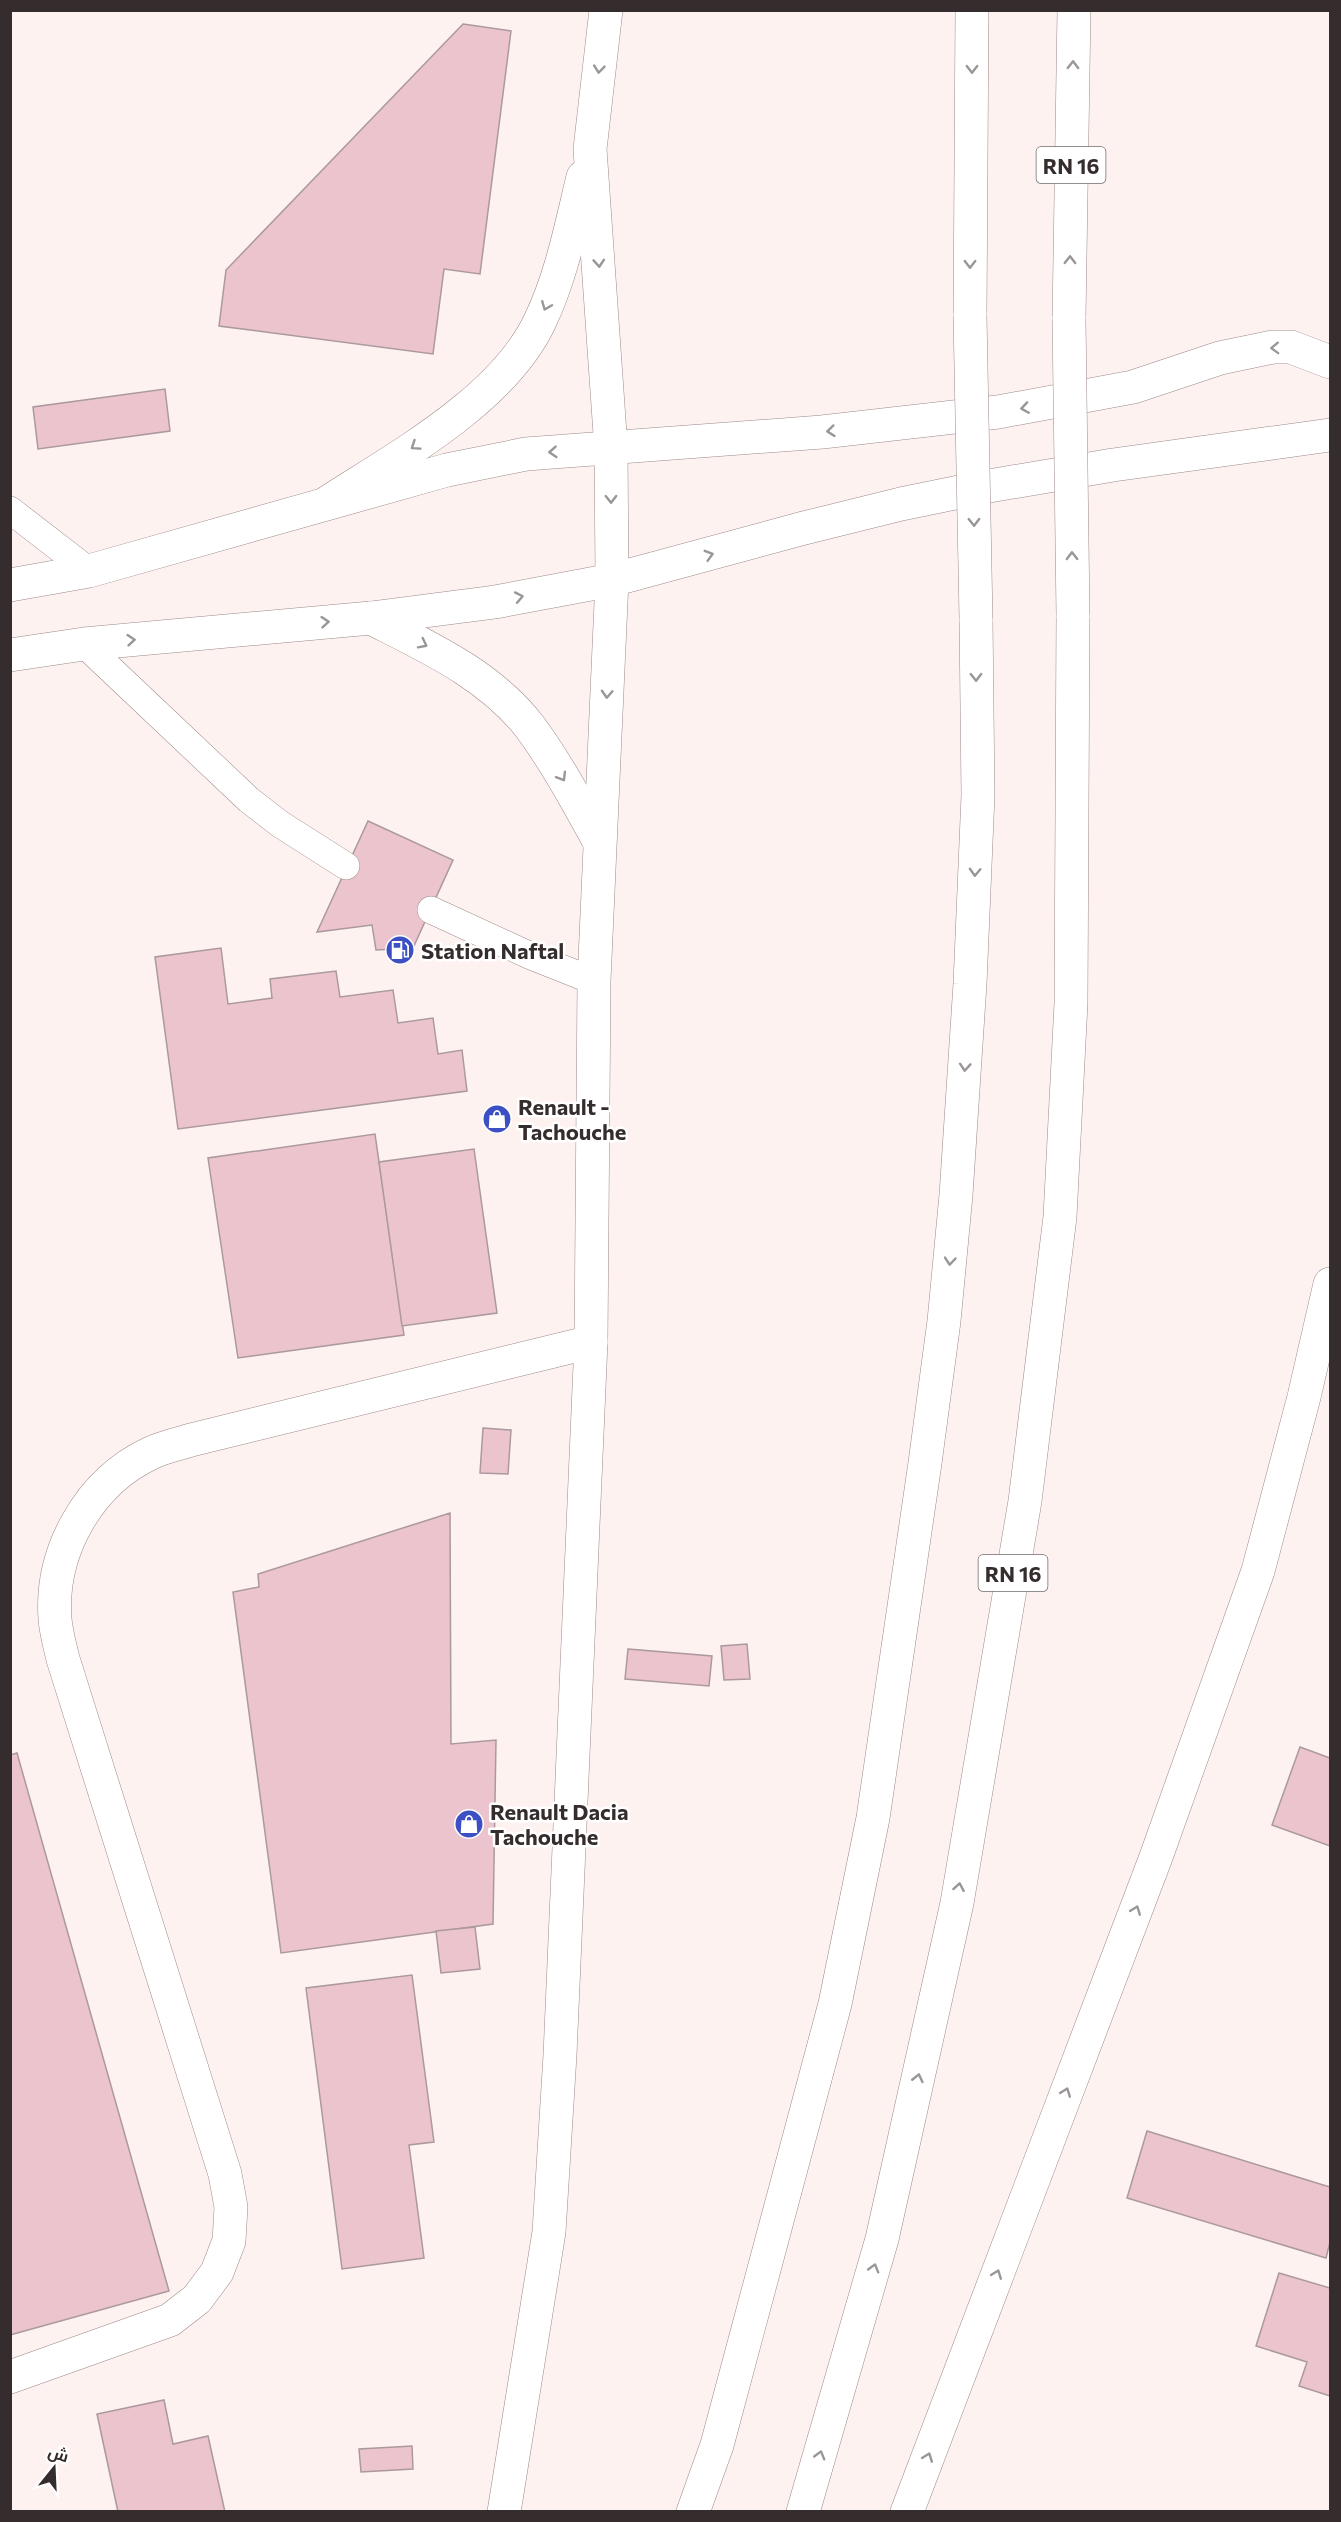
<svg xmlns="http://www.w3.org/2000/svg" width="1341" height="2522" font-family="Commissioner,Cairo,sans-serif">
	<rect width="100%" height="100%" fill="#fef2f1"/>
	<g fill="#ebc4cd" stroke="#ab999d" stroke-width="1.5">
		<path d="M 463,24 L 511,31 L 480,274 L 444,269 L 433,354 L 219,326 L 226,270 Z"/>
		<path d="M 165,389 L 170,431 L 38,449 L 33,407 Z"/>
		<path d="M 368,821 L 453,860 L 413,948 L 376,950 L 372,925 L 317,932 Z"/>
		<path d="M 221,948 L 228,1004 L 272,998 L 270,979 L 336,971 L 340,997 L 393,990 L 398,1023 L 433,1018 L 438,1054 L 462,1050 L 467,1091 L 178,1129 L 155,957 Z"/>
		<path d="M 375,1134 L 404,1335 L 238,1358 L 208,1158 Z"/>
		<path d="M 474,1149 L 497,1313 L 402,1326 L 379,1162 Z"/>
		<path d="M 483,1428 L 511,1430 L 508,1474 L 480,1473 Z"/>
		<path d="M 450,1513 L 451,1744 L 496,1740 L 493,1924 L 281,1953 L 233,1592 L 259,1587 L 258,1574 Z"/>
		<path d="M 747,1644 L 750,1679 L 724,1680 L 721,1646 Z"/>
		<path d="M 628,1649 L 712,1656 L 709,1686 L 625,1679 Z"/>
		<path d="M 1300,1747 L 1330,1758 L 1330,1846 L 1272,1825 Z"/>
		<path d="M 17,1753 L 169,2291 L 10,2335 L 10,1755 Z"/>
		<path d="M 475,1927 L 480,1969 L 441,1973 L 436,1931 Z"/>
		<path d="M 412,1975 L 434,2142 L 409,2145 L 424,2258 L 342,2269 L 306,1988 Z"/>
		<path d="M 1147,2131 L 1330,2187 L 1330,2242 L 1326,2258 L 1127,2198 Z"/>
		<path d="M 1279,2273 L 1330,2288 L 1330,2396 L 1299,2386 L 1307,2362 L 1256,2346 Z"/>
		<path d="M 164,2400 L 173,2444 L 208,2436 L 225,2512 L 118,2512 L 97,2414 Z"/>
		<path d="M 412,2446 L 413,2469 L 361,2472 L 359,2449 Z"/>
	</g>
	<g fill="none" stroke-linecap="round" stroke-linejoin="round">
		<g stroke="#9b8a88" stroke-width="28">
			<g id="lane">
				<path d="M 10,510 L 89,571"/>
				<path d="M 84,644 L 249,800 L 280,824 L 346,866"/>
				<path d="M 431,910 L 531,956 L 594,981"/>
			</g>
		</g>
		<g stroke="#9b8a88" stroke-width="34">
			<path id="street" d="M 10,2377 L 170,2320 L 197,2299 L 217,2272 L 229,2241 L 231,2207 L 225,2174 L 63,1659 C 60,1646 56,1632 55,1619 C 50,1551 89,1482 151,1453 C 163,1447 178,1444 191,1440 L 591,1342"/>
		</g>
		<g stroke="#9b8a88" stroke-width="34">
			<g id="primary">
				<path d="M 10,585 L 89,571 L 447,470 L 526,454 L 822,432 L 998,412 L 1133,387 L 1220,358 L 1273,347 L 1291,347 L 1330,362"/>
				<path d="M 10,655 L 84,644 L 371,618 L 495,602 L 612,580 L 804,528 L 901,504 L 989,486 L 1113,465 L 1330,435"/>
			</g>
		</g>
		<g stroke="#9b8a88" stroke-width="34">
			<g id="highway">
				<path d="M 970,316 L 972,10"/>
				<path d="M 1069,319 L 1074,10"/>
				<path d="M 328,502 C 399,456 503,400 540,321 C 562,275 571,226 583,177"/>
				<path d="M 371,618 C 428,647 490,675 530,727 C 556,762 578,803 599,841"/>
				<path d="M 504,2512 L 549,2232 L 560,2055 L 591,1342 L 594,981 L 612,580 L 611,448 L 590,149 L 606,10"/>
				<path d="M 693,2512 L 717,2445 L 835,2004 L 873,1818 L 925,1463 L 944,1321 L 956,1195 L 970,984 L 978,795 L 976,619"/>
				<path d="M 803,2512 L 882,2239 L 957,1903 L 1025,1501 L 1060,1217 L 1071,1003 L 1073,615"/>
				<path d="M 907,2512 L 1156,1857 L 1258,1571 L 1304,1397 L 1330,1284"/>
			</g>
		</g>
		<use href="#lane" stroke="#fff" stroke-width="27"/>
		<use href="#street" stroke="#fff" stroke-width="33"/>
		<use href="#primary" stroke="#fff" stroke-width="33"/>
		<use href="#highway" stroke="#fff" stroke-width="33"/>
		<g stroke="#9b8a88" stroke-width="34" stroke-linecap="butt">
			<g id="highway-bridge">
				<path d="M 970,316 L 976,619"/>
				<path d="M 1069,319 L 1073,615"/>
			</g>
		</g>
		<use href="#highway-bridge" stroke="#fff" stroke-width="33"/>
	</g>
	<defs><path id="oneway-chevron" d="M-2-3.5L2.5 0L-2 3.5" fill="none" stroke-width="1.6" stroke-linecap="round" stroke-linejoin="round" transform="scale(1.5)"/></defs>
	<g stroke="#9a9696">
		<use href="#oneway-chevron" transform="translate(1073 65) rotate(-89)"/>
		<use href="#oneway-chevron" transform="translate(599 69) rotate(96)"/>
		<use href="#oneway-chevron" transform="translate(972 69) rotate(90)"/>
		<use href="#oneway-chevron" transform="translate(1070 260) rotate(-89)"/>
		<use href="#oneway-chevron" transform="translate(599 263) rotate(86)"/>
		<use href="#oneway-chevron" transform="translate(970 264) rotate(90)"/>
		<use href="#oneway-chevron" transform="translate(546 306) rotate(112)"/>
		<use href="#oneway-chevron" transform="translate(1275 348) rotate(178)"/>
		<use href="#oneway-chevron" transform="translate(1025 408) rotate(171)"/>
		<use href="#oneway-chevron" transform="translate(831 431) rotate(174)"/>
		<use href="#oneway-chevron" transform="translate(415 446) rotate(146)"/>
		<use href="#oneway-chevron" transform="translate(553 452) rotate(176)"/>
		<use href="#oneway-chevron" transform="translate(611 499) rotate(89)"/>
		<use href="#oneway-chevron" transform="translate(974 522) rotate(89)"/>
		<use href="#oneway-chevron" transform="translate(709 555) rotate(-16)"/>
		<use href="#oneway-chevron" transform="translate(1072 556) rotate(-91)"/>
		<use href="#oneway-chevron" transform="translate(519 597) rotate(-11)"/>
		<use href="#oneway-chevron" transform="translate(325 622) rotate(-5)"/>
		<use href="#oneway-chevron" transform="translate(131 640) rotate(-5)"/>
		<use href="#oneway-chevron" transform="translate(423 644) rotate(27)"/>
		<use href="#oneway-chevron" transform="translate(976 677) rotate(89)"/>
		<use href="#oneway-chevron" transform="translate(607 694) rotate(93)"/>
		<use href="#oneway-chevron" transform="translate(562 777) rotate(59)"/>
		<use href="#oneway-chevron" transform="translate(975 872) rotate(92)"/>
		<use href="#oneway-chevron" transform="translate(965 1067) rotate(94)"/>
		<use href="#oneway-chevron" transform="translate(950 1261) rotate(95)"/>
		<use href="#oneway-chevron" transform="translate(959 1887) rotate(-80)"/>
		<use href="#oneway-chevron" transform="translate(1136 1910) rotate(-69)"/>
		<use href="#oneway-chevron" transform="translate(918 2078) rotate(-77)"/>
		<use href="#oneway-chevron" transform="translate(1066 2092) rotate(-69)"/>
		<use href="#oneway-chevron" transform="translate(874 2268) rotate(-74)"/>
		<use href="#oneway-chevron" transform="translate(997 2274) rotate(-69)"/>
		<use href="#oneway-chevron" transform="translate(820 2455) rotate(-74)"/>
		<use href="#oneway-chevron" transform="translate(928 2457) rotate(-69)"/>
	</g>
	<defs>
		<g id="fuel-disc" transform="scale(1.5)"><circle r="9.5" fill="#3c50c3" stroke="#fff"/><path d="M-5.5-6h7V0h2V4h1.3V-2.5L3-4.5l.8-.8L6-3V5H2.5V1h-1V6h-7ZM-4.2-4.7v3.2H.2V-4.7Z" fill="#fff"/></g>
		<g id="shop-disc" transform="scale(1.5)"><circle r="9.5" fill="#3c50c3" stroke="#fff"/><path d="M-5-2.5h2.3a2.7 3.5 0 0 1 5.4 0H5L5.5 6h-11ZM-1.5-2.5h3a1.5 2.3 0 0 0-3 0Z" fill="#fff"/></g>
	</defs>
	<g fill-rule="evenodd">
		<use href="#fuel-disc" x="400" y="950"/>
		<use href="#shop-disc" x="497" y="1119"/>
		<use href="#shop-disc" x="469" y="1824"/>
	</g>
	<g text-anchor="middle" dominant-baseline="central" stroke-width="5" stroke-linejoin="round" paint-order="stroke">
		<g fill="#fff" stroke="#726c6c" stroke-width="1.5">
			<rect x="1036.5" y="147" width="69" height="36" rx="4.5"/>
			<rect x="978.5" y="1555" width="69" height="36" rx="4.5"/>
		</g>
		<g font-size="21" font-weight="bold" fill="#352d2d">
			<text x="1071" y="165">RN 16</text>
			<text x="1013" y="1573">RN 16</text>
		</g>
		<g font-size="22" font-weight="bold" fill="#352d2d" stroke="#fff" text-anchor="start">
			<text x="421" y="950">Station Naftal</text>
			<text x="518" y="1106">Renault -<tspan x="518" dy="25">Tachouche</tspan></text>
			<text x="490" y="1811">Renault Dacia<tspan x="490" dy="25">Tachouche</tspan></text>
		</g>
	</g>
	<rect width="1341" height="2522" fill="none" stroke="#352d2d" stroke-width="24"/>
	<g transform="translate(54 2468) rotate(18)" stroke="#ffffff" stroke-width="4.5" paint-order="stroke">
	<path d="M0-4.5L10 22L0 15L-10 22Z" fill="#352d2d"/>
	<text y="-9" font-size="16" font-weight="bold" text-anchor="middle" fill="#352d2d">ش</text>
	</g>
</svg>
